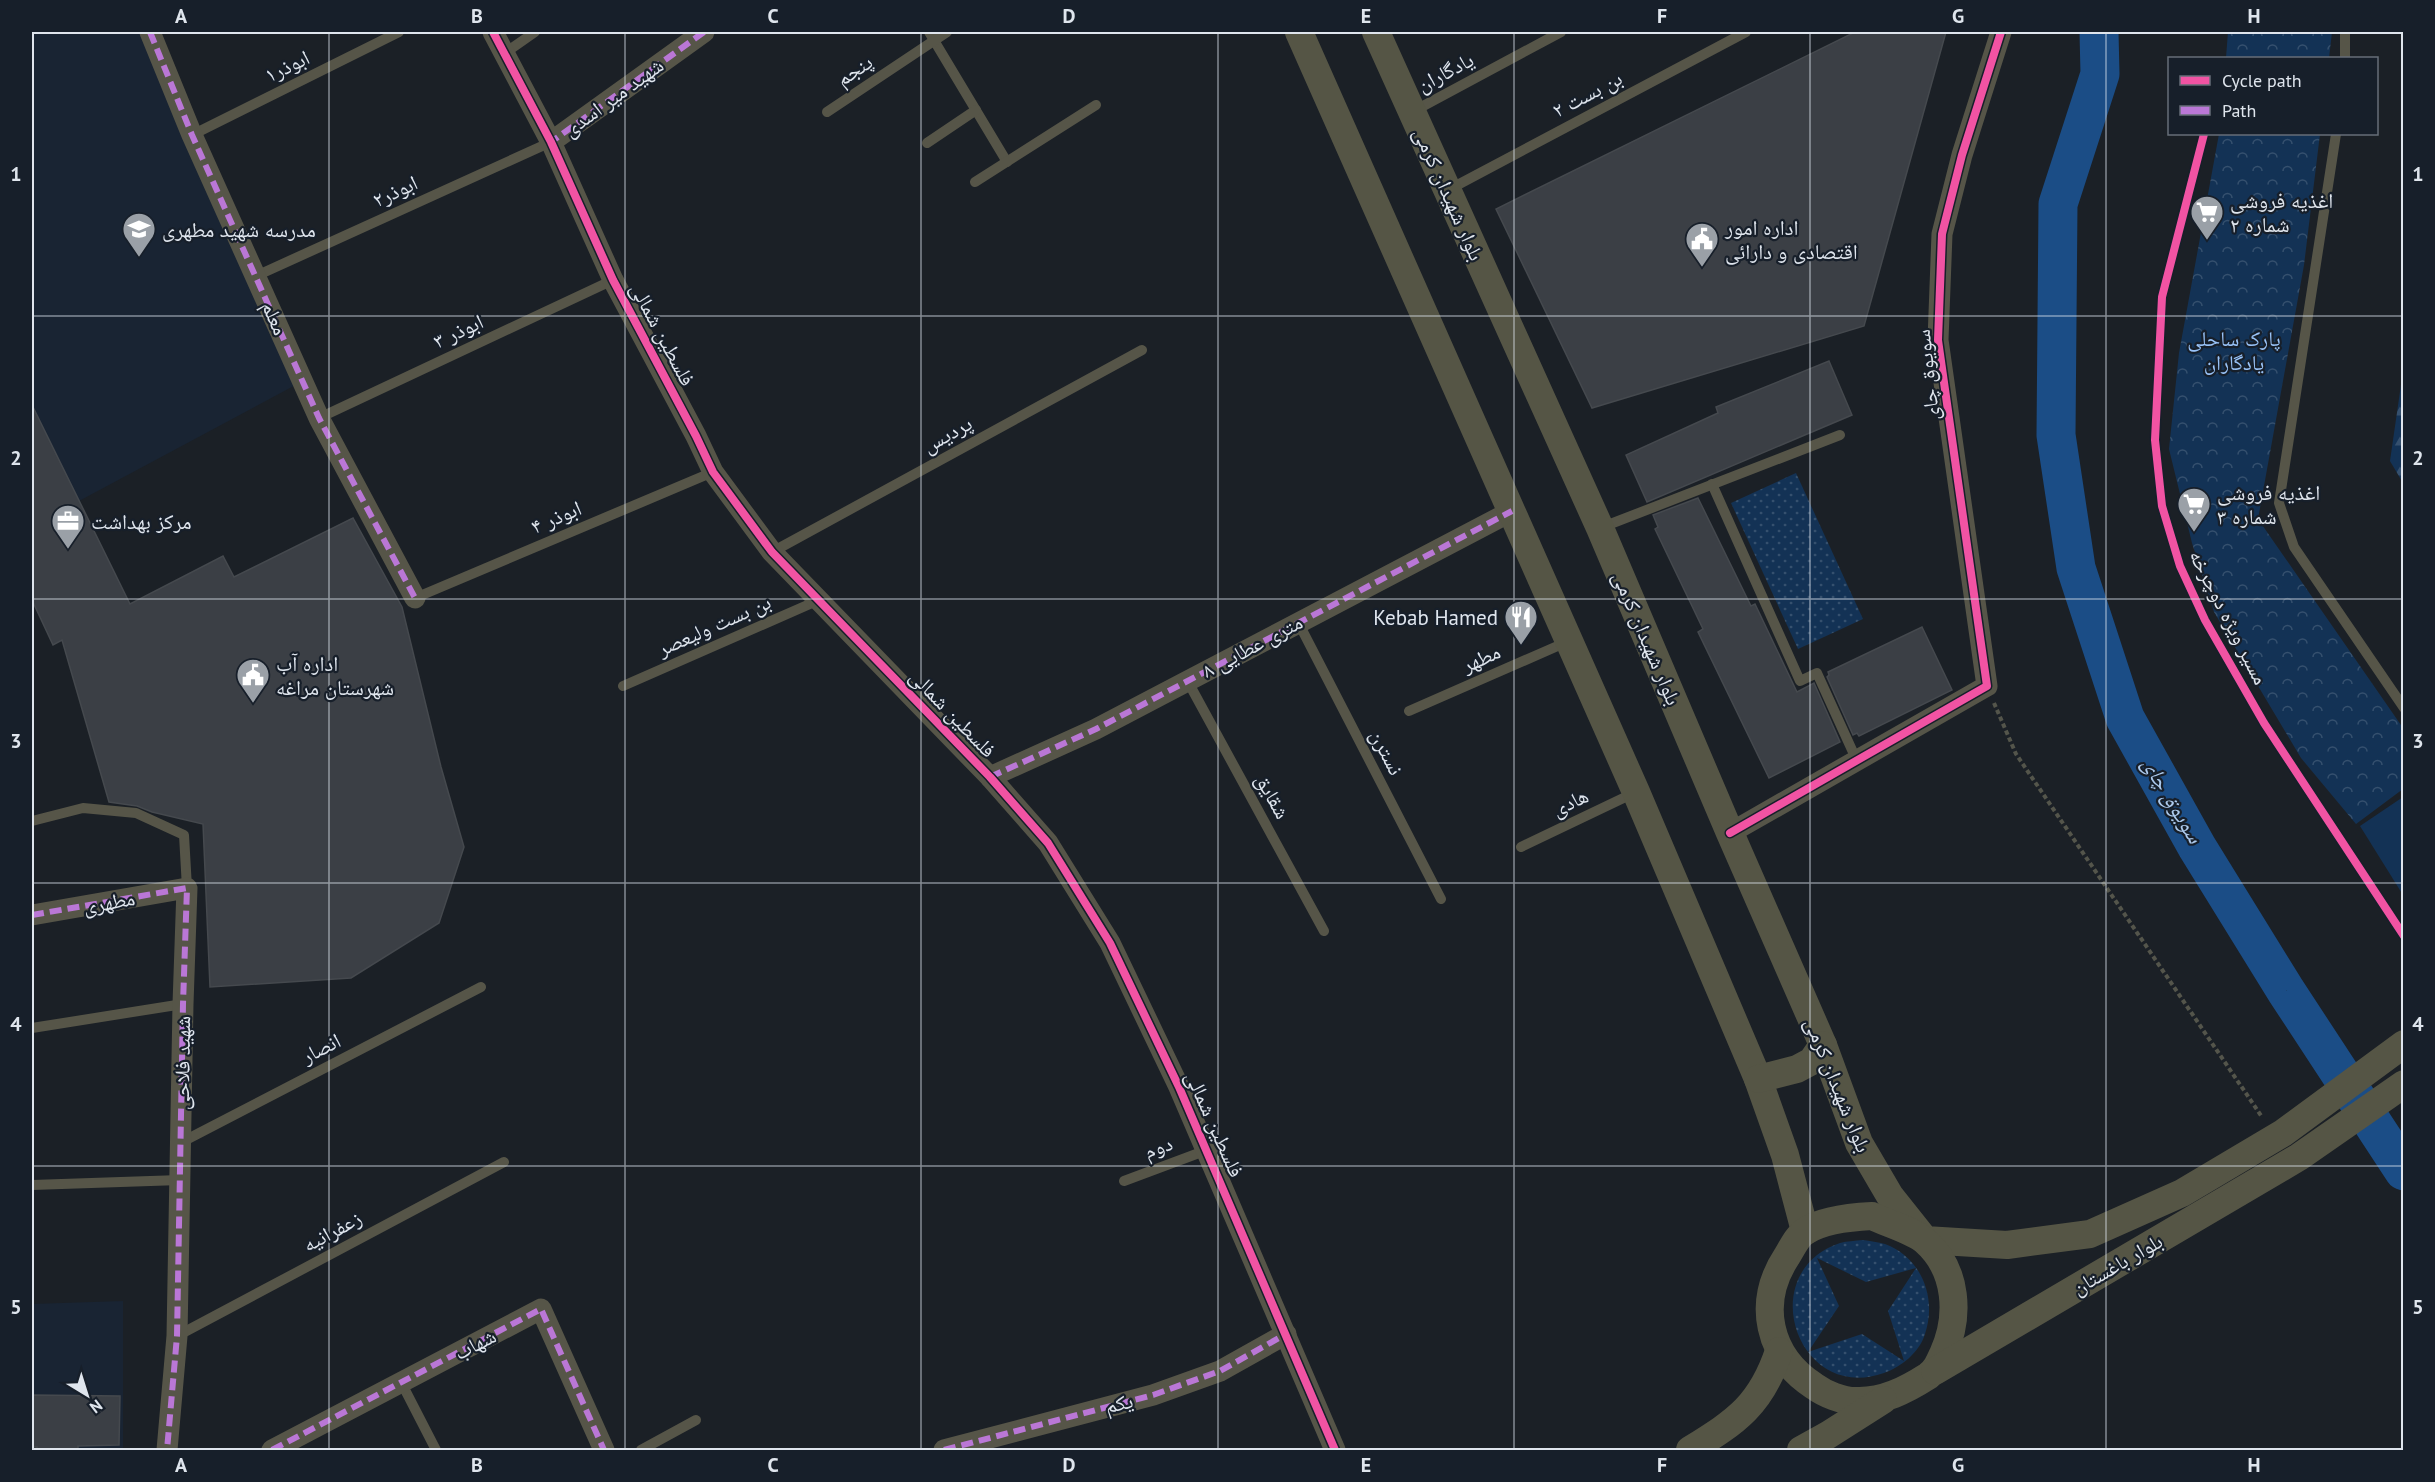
<svg xmlns="http://www.w3.org/2000/svg" width="2435" height="1482" font-family="'PT Sans','Noto Naskh Arabic',sans-serif">
	<defs>
		<pattern id="grass-dots" width="8" height="8" patternUnits="userSpaceOnUse" patternTransform="scale(1.5)"><rect width="8" height="8" fill="#133255"/><path d="M2 2h.1M6 6h.1" fill="none" stroke="#35506e" stroke-width="1.8" stroke-linecap="round"/></pattern>
		<pattern id="forest-firs" width="22" height="20" patternUnits="userSpaceOnUse" patternTransform="scale(1.5)"><rect width="22" height="20" fill="#133255"/><path d="M5 1l3.5 6h-7zM16 11l3.5 6h-7z" fill="#35506e"/></pattern>
		<pattern id="park-crowns" width="20" height="18" patternUnits="userSpaceOnUse" patternTransform="scale(1.5)"><rect width="20" height="18" fill="#133255"/><path d="M2 6a3 3 0 1 1 6 0M12 15a3 3 0 1 1 6 0" fill="none" stroke="#35506e"/></pattern>
	</defs>
	<rect width="100%" height="100%" fill="#1b2026"/>
	<g fill="#192433">
		<path d="M 32,32 L 150,32 L 303,381 L 79,501 L 32,405 Z"/>
		<path d="M 123,1301 L 123,1450 L 32,1450 L 32,1304 Z"/>
	</g>
	<g fill="url(#grass-dots)" fill-rule="evenodd">
		<path d="M 1796,473 L 1863,619 L 1798,649 L 1731,503 Z"/>
		<path d="M 1863,1240 C 1870,1241 1878,1242 1885,1244 C 1922,1258 1937,1298 1925,1334 C 1919,1353 1901,1367 1884,1373 C 1797,1404 1753,1272 1840,1243 C 1847,1241 1855,1241 1863,1240 ZM 1817,1258 L 1866,1282 L 1916,1268 L 1888,1311 L 1904,1361 L 1862,1334 L 1808,1352 L 1839,1306 Z"/>
	</g>
	<path fill="url(#forest-firs)" d="M 2403,371 L 2403,483 L 2390,461 Z"/>
	<g fill="url(#park-crowns)">
		<path d="M 2228,32 L 2332,32 L 2329,58 L 2226,58 Z"/>
		<path d="M 2219,134 L 2320,134 L 2304,265 L 2258,519 L 2403,728 L 2403,789 L 2356,824 L 2301,758 L 2214,612 L 2192,543 L 2169,449 L 2179,353 Z"/>
	</g>
	<path fill="#133255" d="M 2403,797 L 2403,895 L 2360,826 Z"/>
	<g fill="none" stroke-linecap="round" stroke-linejoin="round">
		<path stroke="#1b4d86" stroke-width="39" d="M 2099,32 L 2100,74 L 2058,204 L 2056,435 L 2076,568 L 2125,718 L 2197,847 L 2286,991 L 2404,1171"/>
	</g>
	<g fill="#3b3f45" stroke="#45494e" stroke-width="1.5">
		<path d="M 1855,32 L 1946,32 L 1864,326 L 1592,408 L 1496,209 Z"/>
		<path d="M 1829,361 L 1852,415 L 1647,502 L 1626,455 L 1718,413 L 1716,407 Z"/>
		<path d="M 32,405 L 130,604 L 223,556 L 234,577 L 353,518 L 402,607 L 441,767 L 464,847 L 439,923 L 351,978 L 210,987 L 203,824 L 152,812 L 137,806 L 109,802 L 62,640 L 53,645 L 32,600 Z"/>
		<path d="M 1698,498 L 1751,606 L 1755,604 L 1797,692 L 1814,683 L 1840,742 L 1769,778 L 1698,632 L 1703,629 L 1655,529 L 1658,527 L 1653,515 Z"/>
		<path d="M 1922,627 L 1952,690 L 1859,736 L 1857,733 L 1853,735 L 1827,677 L 1829,675 L 1828,672 Z"/>
		<path d="M 32,1395 L 120,1396 L 119,1445 L 78,1446 L 78,1450 L 37,1450 L 37,1447 L 32,1447 Z"/>
	</g>
	<g fill="none" stroke-linecap="round" stroke-linejoin="round">
		<path stroke="#54554b" stroke-width="4" stroke-dasharray="4.5 3" stroke-linecap="butt" d="M 1994,703 L 2016,754 L 2262,1117"/>
		<g stroke="#565548" stroke-width="10">
			<path d="M 929,32 L 1007,162"/>
			<path d="M 505,53 L 535,32"/>
			<path d="M 2345,58 L 2345,32"/>
			<path d="M 827,112 L 947,32"/>
			<path d="M 1412,112 L 1561,32"/>
			<path d="M 2336,134 L 2279,503 L 2294,547 L 2404,708"/>
			<path d="M 192,135 L 399,32"/>
			<path d="M 927,143 L 976,110"/>
			<path d="M 975,182 L 1096,105"/>
			<path d="M 1448,190 L 1746,32"/>
			<path d="M 256,276 L 551,142"/>
			<path d="M 319,418 L 613,280"/>
			<path d="M 1712,484 L 1800,681 L 1817,673 L 1857,761"/>
			<path d="M 1600,528 L 1840,435"/>
			<path d="M 772,552 L 1142,350"/>
			<path d="M 415,598 L 713,472"/>
			<path d="M 1298,622 L 1441,899"/>
			<path d="M 1187,680 L 1324,931"/>
			<path d="M 623,686 L 819,600"/>
			<path d="M 1409,711 L 1569,641"/>
			<path d="M 32,821 L 83,808 L 136,813 L 184,835 L 187,888"/>
			<path d="M 1521,847 L 1636,792"/>
			<path d="M 32,1028 L 183,1004"/>
			<path d="M 180,1143 L 481,987"/>
			<path d="M 1124,1181 L 1207,1150"/>
			<path d="M 32,1185 L 180,1180"/>
			<path d="M 177,1336 L 504,1162"/>
			<path d="M 401,1382 L 436,1450"/>
			<path d="M 641,1450 L 696,1420"/>
		</g>
		<g stroke="#565548" stroke-width="21">
			<path d="M 150,32 L 192,135 L 319,418 L 415,598"/>
			<path d="M 493,32 L 551,142 L 613,280 L 696,436 L 713,472 L 772,552 L 990,777 L 1048,843 L 1110,943 L 1179,1087 L 1335,1450"/>
			<path d="M 551,142 L 704,32"/>
			<path d="M 990,777 L 1096,729 L 1512,511"/>
			<path d="M 1730,833 L 1987,686 L 1938,340 L 1942,234 L 1962,155 L 2001,32"/>
			<path d="M 32,915 L 187,888 L 183,1004 L 177,1336 L 167,1450"/>
			<path d="M 272,1450 L 541,1309 L 604,1450"/>
			<path d="M 944,1450 L 1153,1395 L 1220,1371 L 1286,1334"/>
		</g>
		<g stroke="#555545" stroke-width="28">
			<path d="M 1299,32 L 1636,792 L 1758,1079 L 1785,1155 L 1805,1231"/>
			<path d="M 1376,32 L 1600,528 L 1730,833 L 1823,1045 L 1859,1143 L 1890,1196 L 1925,1240 L 2007,1245 L 2090,1234 L 2182,1193 L 2283,1133 L 2404,1044"/>
			<path d="M 1758,1079 L 1797,1069 L 1812,1061 L 1823,1045"/>
			<path d="M 1872,1216 C 1886,1223 1914,1231 1925,1241 C 1958,1270 1960,1317 1943,1354 C 1939,1363 1936,1370 1928,1376 C 1906,1390 1883,1402 1856,1401 C 1842,1401 1825,1394 1814,1386 C 1768,1356 1756,1303 1787,1256 C 1792,1248 1798,1235 1806,1231 C 1822,1220 1853,1217 1872,1216 Z"/>
			<path d="M 1935,1371 L 2299,1157 L 2404,1084"/>
			<path d="M 1690,1450 C 1737,1421 1761,1405 1779,1351"/>
			<path d="M 1801,1450 L 1828,1435 L 1883,1400"/>
		</g>
		<g stroke="#ba77d6" stroke-width="6" stroke-dasharray="12 6" stroke-linecap="butt">
			<path d="M 150,32 L 192,135 L 319,418 L 415,598"/>
			<path d="M 549,139 L 551,142 L 704,32"/>
			<path d="M 990,777 L 1096,729 L 1512,511"/>
			<path d="M 32,915 L 187,888 L 183,1004 L 177,1336 L 167,1450"/>
			<path d="M 272,1450 L 541,1309 L 604,1450"/>
			<path d="M 944,1450 L 1153,1395 L 1220,1371 L 1286,1334"/>
		</g>
		<g stroke="#171f2a" stroke-width="11">
			<g id="cycleway">
				<path d="M 493,32 L 551,142 L 613,280 L 696,436 L 713,472 L 772,552 L 990,777 L 1048,843 L 1110,943 L 1179,1087 L 1335,1450"/>
				<path d="M 2204,134 L 2162,297 L 2155,440 L 2162,506 L 2180,566 L 2205,620 L 2264,723 L 2404,936"/>
				<path d="M 1730,833 L 1987,686 L 1938,340 L 1942,234 L 1962,155 L 2001,32"/>
			</g>
		</g>
		<use href="#cycleway" stroke="#f153a3" stroke-width="8"/>
	</g>
	<path fill="none" stroke="#dfe5ed" stroke-width="1.5" stroke-opacity="0.55" d="M 329,32 L 329,1450M 625,32 L 625,1450M 921,32 L 921,1450M 1218,32 L 1218,1450M 1514,32 L 1514,1450M 1810,32 L 1810,1450M 2106,32 L 2106,1450M 32,316 L 2404,316M 32,599 L 2404,599M 32,883 L 2404,883M 32,1166 L 2404,1166"/>
	<defs>
		<g id="supermarket-pin" transform="scale(1.725)"><path d="M0 17L-7.5 6A9.5 9.5 0 1 1 7.5 6Z" fill="#9aa0a7" stroke="#171f2a"/><path d="M-6-5.5h2.5l.6 2H6L4.5 2H-2.5L-4.4-4H-6ZM-1.5 3.2a1.3 1.3 0 1 0 .1 0ZM3 3.2a1.3 1.3 0 1 0 .1 0Z" fill="#fff"/></g>
		<g id="school-pin" transform="scale(1.725)"><path d="M0 17L-7.5 6A9.5 9.5 0 1 1 7.5 6Z" fill="#9aa0a7" stroke="#171f2a"/><path d="M0-5L7-2L0 1L-7-2ZM-4 1L0 2.5L4 1V4Q0 6-4 4Z" fill="#fff"/></g>
		<g id="civic-pin" transform="scale(1.725)"><path d="M0 17L-7.5 6A9.5 9.5 0 1 1 7.5 6Z" fill="#9aa0a7" stroke="#171f2a"/><path d="M-.6-6.5H3V-4.5H.6V-3L4-1V1h2V6H-6V1h2V-1L-.6-3ZM-1.2 2.5V6h2.4V2.5Z" fill="#fff"/></g>
		<g id="office-pin" transform="scale(1.725)"><path d="M0 17L-7.5 6A9.5 9.5 0 1 1 7.5 6Z" fill="#9aa0a7" stroke="#171f2a"/><path d="M-6-3h4V-5.5h4V-3h4V5H-6ZM-1-4.5V-3h2v-1.5ZM-6 0V1H6V0Z" fill="#fff"/></g>
		<g id="restaurant-pin" transform="scale(1.725)"><path d="M0 17L-7.5 6A9.5 9.5 0 1 1 7.5 6Z" fill="#9aa0a7" stroke="#171f2a"/><path d="M-5-6h1v4h1v-4h1v4h1v-4h1v5L-1.5 .5V6h-2V.5L-5-1ZM5-6V6H3V1.5H1.5Q1.5-4 5-6Z" fill="#fff"/></g>
	</defs>
	<g fill-rule="evenodd">
		<use href="#supermarket-pin" x="2207" y="212"/>
		<use href="#school-pin" x="139" y="229"/>
		<use href="#civic-pin" x="1702" y="239"/>
		<use href="#supermarket-pin" x="2194" y="504"/>
		<use href="#office-pin" x="68" y="521"/>
		<use href="#restaurant-pin" x="1521" y="617"/>
		<use href="#civic-pin" x="253" y="675"/>
	</g>
	<g text-anchor="middle" dominant-baseline="central" stroke-width="4.5" stroke-linejoin="round" paint-order="stroke">
		<g font-size="21" fill="#dfe5ed" stroke="#171f2a">
			<text transform="translate(287 66) rotate(-26)">ابوذر۱</text>
			<text transform="translate(854 70) rotate(-34)">پنجم</text>
			<text transform="translate(1445 72) rotate(-28)">یادگاران</text>
			<text transform="translate(1587 94) rotate(-28)">بن بست ۲</text>
			<text transform="translate(613 97) rotate(-36)">شهید میر اسدی</text>
			<text transform="translate(395 191) rotate(-25)">ابوذر۲</text>
			<text transform="translate(1449 194) rotate(66)">بلوار شهیدان کرمی</text>
			<text transform="translate(275 318) rotate(66)">معلم</text>
			<text transform="translate(458 331) rotate(-25)">ابوذر ۳</text>
			<text transform="translate(663 334) rotate(62)">فلسطین شمالی</text>
			<text transform="translate(1927 375) rotate(-96)">سویوق چای</text>
			<text transform="translate(947 434) rotate(-29)">پردیس</text>
			<text transform="translate(556 517) rotate(-23)">ابوذر ۴</text>
			<text transform="translate(2229 617) rotate(63)">مسیر ویژه دوچرخه</text>
			<text transform="translate(714 625) rotate(-24)">بن بست ولیعصر</text>
			<text transform="translate(1647 638) rotate(67)">بلوار شهیدان کرمی</text>
			<text transform="translate(1252 646) rotate(-28)">۸ متری عطایی</text>
			<text transform="translate(1481 658) rotate(-24)">مطهر</text>
			<text transform="translate(953 713) rotate(46)">فلسطین شمالی</text>
			<text transform="translate(1387 752) rotate(63)">نسترن</text>
			<text transform="translate(1273 796) rotate(61)">شقایق</text>
			<text transform="translate(1570 802) rotate(-26)">هادی</text>
			<text transform="translate(109 902) rotate(-10)">مطهری</text>
			<text transform="translate(321 1048) rotate(-27)">انصار</text>
			<text transform="translate(182 1063) rotate(-89)">شهید فلاحی</text>
			<text transform="translate(1838 1085) rotate(68)">بلوار شهیدان کرمی</text>
			<text transform="translate(1215 1124) rotate(66)">فلسطین شمالی</text>
			<text transform="translate(1158 1147) rotate(-21)">دوم</text>
			<text transform="translate(332 1231) rotate(-28)">زعفرانیه</text>
			<text transform="translate(2117 1264) rotate(-30)">بلوار باغستان</text>
			<text transform="translate(475 1344) rotate(-27)">شهاب</text>
			<text transform="translate(1119 1403) rotate(-13)">یکم</text>
		</g>
		<g font-size="21" fill="#dfe5ed" stroke="#171f2a" text-anchor="start">
			<text x="2230" y="200">اغذیه فروشی<tspan x="2230" dy="24">شماره ۲</tspan></text>
			<text x="1725" y="227">اداره امور<tspan x="1725" dy="24">اقتصادی و دارائی</tspan></text>
			<text x="162" y="229">مدرسه شهید مطهری</text>
			<text x="2217" y="492">اغذیه فروشی<tspan x="2217" dy="24">شماره ۳</tspan></text>
			<text x="91" y="521">مرکز بهداشت</text>
			<text x="1498" y="617" text-anchor="end">Kebab Hamed</text>
			<text x="276" y="663">اداره آب<tspan x="276" dy="24">شهرستان مراغه</tspan></text>
		</g>
		<g font-size="21" fill="#99c3f8" stroke="#171f2a">
			<text x="2234" y="338">پارک ساحلی<tspan x="2234" dy="24">یادگاران</tspan></text>
		</g>
		<g font-size="22" font-style="italic" fill="#adcaed" stroke="#171f2a">
			<text transform="translate(2173 800) rotate(59)">سویوق چای</text>
		</g>
	</g>
	<rect width="2435" height="1482" fill="none" stroke="#171f2a" stroke-width="66"/>
	<rect x="2168" y="57" width="210" height="78" fill="#171f2a" stroke="#676e78" stroke-width="1.5"/>
	<rect x="2180" y="76" width="30" height="9" fill="#f153a3" stroke="#676e78" stroke-width="1.5"/>
	<text x="2222" y="87" font-size="18" fill="#dfe5ed">Cycle path</text>
	<rect x="2180" y="106" width="30" height="9" fill="#ba77d6" stroke="#676e78" stroke-width="1.5"/>
	<text x="2222" y="117" font-size="18" fill="#dfe5ed">Path</text>
	<g transform="translate(87 1395) rotate(142)" stroke="#171f2a" stroke-width="4.5" paint-order="stroke">
	<path d="M0-4.5L10 22L0 15L-10 22Z" fill="#dfe5ed"/>
	<text y="-9" font-size="16" font-weight="bold" text-anchor="middle" fill="#dfe5ed">N</text>
	</g>
	<rect x="33" y="33" width="2369" height="1416" fill="none" stroke="#dfe5ed" stroke-width="2"/>
	<g font-size="20" text-anchor="middle" font-weight="bold" fill="#dfe5ed">
		<text x="181" y="23">A</text>
		<text x="477" y="23">B</text>
		<text x="773" y="23">C</text>
		<text x="1069" y="23">D</text>
		<text x="1366" y="23">E</text>
		<text x="1662" y="23">F</text>
		<text x="1958" y="23">G</text>
		<text x="2254" y="23">H</text>
		<text x="16" y="181">1</text>
		<text x="2418" y="181">1</text>
		<text x="16" y="465">2</text>
		<text x="2418" y="465">2</text>
		<text x="16" y="748">3</text>
		<text x="2418" y="748">3</text>
		<text x="16" y="1031">4</text>
		<text x="2418" y="1031">4</text>
		<text x="16" y="1314">5</text>
		<text x="2418" y="1314">5</text>
		<text x="181" y="1472">A</text>
		<text x="477" y="1472">B</text>
		<text x="773" y="1472">C</text>
		<text x="1069" y="1472">D</text>
		<text x="1366" y="1472">E</text>
		<text x="1662" y="1472">F</text>
		<text x="1958" y="1472">G</text>
		<text x="2254" y="1472">H</text>
	</g>
</svg>
